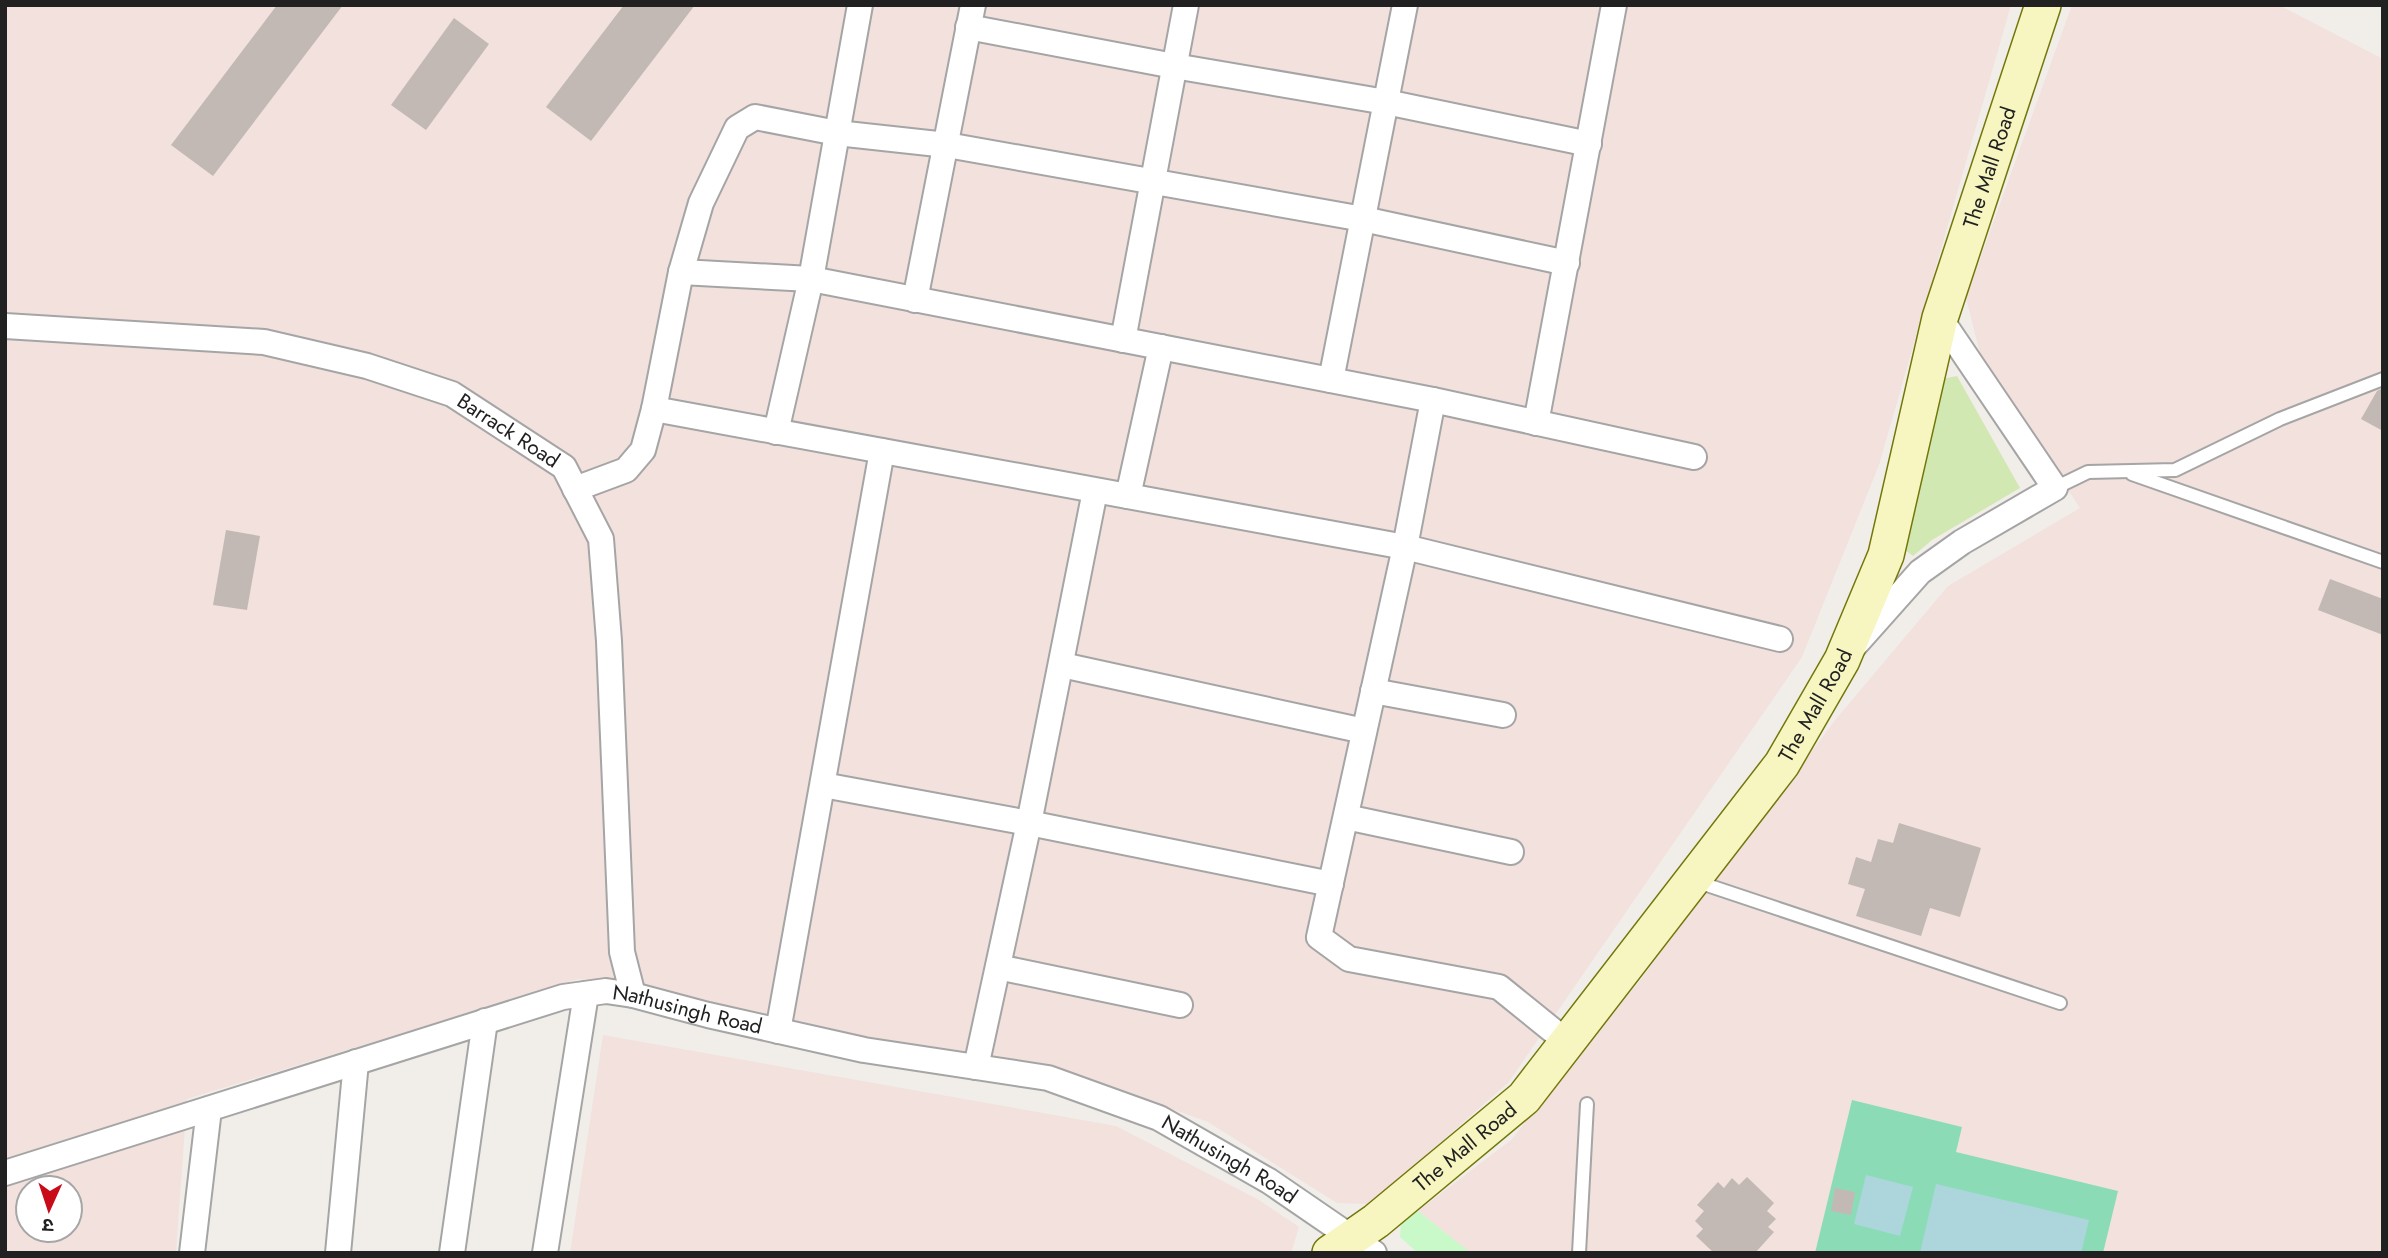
<svg xmlns="http://www.w3.org/2000/svg" width="2388" height="1258" font-family="Jost,'Noto Sans Devanagari',sans-serif">
	<rect width="100%" height="100%" fill="#f1eee9"/>
	<g fill="#f2e1dd" fill-rule="evenodd">
		<path d="M 5,5 L 2011,5 L 1879,465 L 1802,657 L 1508,1083 L 1370,1204 L 1337,1203 L 1208,1122 L 1095,1081 L 813,1028 L 612,982 L 578,979 L 187,1099 L 176,1253 L 5,1253 ZM 28,1188 L 70,1188 L 70,1230 L 28,1230 Z"/>
		<path d="M 2072,5 L 2279,5 L 2383,59 L 2383,1253 L 1471,1253 L 1418,1211 L 1511,1140 L 1638,983 L 1836,719 L 1948,586 L 2080,508 L 1981,357 L 1966,298 Z"/>
		<path d="M 603,1035 L 1116,1126 L 1259,1200 L 1299,1227 L 1291,1253 L 570,1253 Z"/>
	</g>
	<path fill="#d1e8b2" d="M 1957,376 L 2020,488 L 1932,540 L 1913,556 L 1905,550 L 1942,379 Z"/>
	<path fill="#c9f8c9" d="M 1418,1211 L 1471,1253 L 1418,1253 L 1400,1237 L 1401,1223 Z"/>
	<path fill="#8bdcb6" d="M 1852,1100 L 1962,1127 L 1956,1152 L 2118,1191 L 2103,1253 L 1815,1253 Z"/>
	<g fill="#acd5dc">
		<path d="M 1866,1175 L 1913,1187 L 1900,1236 L 1854,1224 Z"/>
		<path d="M 1936,1184 L 2089,1220 L 2081,1253 L 1920,1253 Z"/>
	</g>
	<g fill="#c2b9b5">
		<path d="M 277,5 L 343,5 L 213,176 L 171,145 Z"/>
		<path d="M 624,5 L 695,5 L 591,141 L 546,107 Z"/>
		<path d="M 454,18 L 489,44 L 426,130 L 391,105 Z"/>
		<path d="M 2383,388 L 2383,431 L 2361,419 L 2377,391 Z"/>
		<path d="M 226,530 L 260,536 L 247,610 L 213,605 Z"/>
		<path d="M 2330,579 L 2383,599 L 2383,635 L 2318,610 Z"/>
		<path d="M 1899,823 L 1981,848 L 1960,917 L 1930,908 L 1921,936 L 1856,916 L 1865,889 L 1848,884 L 1856,857 L 1871,862 L 1878,839 L 1893,843 Z"/>
		<path d="M 1747,1177 L 1774,1203 L 1767,1211 L 1776,1219 L 1768,1227 L 1774,1232 L 1755,1253 L 1714,1253 L 1696,1236 L 1703,1229 L 1695,1221 L 1704,1211 L 1697,1205 L 1718,1182 L 1724,1188 L 1732,1178 L 1739,1185 Z"/>
		<path d="M 1835,1188 L 1855,1192 L 1851,1215 L 1831,1211 Z"/>
	</g>
	<g fill="none" stroke-linecap="round" stroke-linejoin="round">
		<g stroke="#a5a5a5" stroke-width="16">
			<g id="lane">
				<path d="M 2132,474 L 2383,562"/>
				<path d="M 2055,488 L 2088,472 L 2175,470 L 2280,419 L 2383,379"/>
				<path d="M 1695,881 L 2060,1003"/>
				<path d="M 1579,1253 L 1587,1104"/>
			</g>
		</g>
		<g stroke="#a5a5a5" stroke-width="28">
			<g id="street">
				<path d="M 968,27 L 1174,66 L 1386,102 L 1589,144"/>
				<path d="M 681,272 L 811,279 L 1433,400 L 1694,457"/>
				<path d="M 915,300 L 973,5"/>
				<path id="s1" d="M 5,326 L 264,342 L 367,366 L 452,394 L 564,467 L 601,539 L 609,641 L 622,952 L 633,995"/>
				<path d="M 1123,340 L 1186,5"/>
				<path d="M 1331,380 L 1405,5"/>
				<path d="M 1433,400 L 1405,547 L 1319,937 L 1349,959 L 1499,987 L 1567,1042"/>
				<path d="M 654,409 L 1405,547 L 1780,639"/>
				<path d="M 1536,423 L 1614,5"/>
				<path d="M 776,432 L 811,279 L 860,5"/>
				<path d="M 575,489 L 626,470 L 643,450 L 654,409 L 681,272 L 701,203 L 737,128 L 755,117 L 837,133 L 947,145 L 1363,219 L 1567,263"/>
				<path d="M 1128,496 L 1161,347"/>
				<path d="M 1855,645 L 1920,572 L 1962,542 L 2055,488 L 1940,318"/>
				<path d="M 1062,665 L 1364,731"/>
				<path d="M 1373,691 L 1503,715"/>
				<path d="M 823,785 L 1029,823 L 1331,884"/>
				<path d="M 1346,817 L 1511,852"/>
				<path d="M 998,967 L 1180,1005"/>
				<path d="M 778,1031 L 882,451"/>
				<path d="M 976,1067 L 1029,823 L 1095,491"/>
				<path id="s2" d="M 5,1173 L 563,997 L 606,991 L 633,995 L 708,1015 L 864,1050 L 1048,1078 L 1159,1118 L 1269,1181 L 1374,1253"/>
				<path d="M 192,1253 L 209,1109"/>
				<path d="M 338,1253 L 356,1062"/>
				<path d="M 452,1253 L 485,1021"/>
				<path d="M 545,1253 L 586,994"/>
			</g>
		</g>
		<g stroke="#73770a" stroke-width="38">
			<g id="secondary">
				<path id="s3" d="M 1330,1253 L 1376,1221 L 1524,1098 L 1782,764 L 1842,660 L 1886,555 L 1940,318 L 2043,5"/>
			</g>
		</g>
		<use href="#lane" stroke="#fff" stroke-width="12"/>
		<use href="#street" stroke="#fff" stroke-width="24"/>
		<use href="#secondary" stroke="#f7f6c1" stroke-width="35"/>
	</g>
	<g text-anchor="middle" dominant-baseline="central" stroke-width="5" stroke-linejoin="round" paint-order="stroke">
		<g font-size="21" fill="#212121" stroke="#fff">
			<text stroke="none"><textPath href="#s3" startOffset="1306">The Mall Road</textPath></text>
			<text stroke="none"><textPath href="#s1" startOffset="522">Barrack Road</textPath></text>
			<text stroke="none"><textPath href="#s3" startOffset="738">The Mall Road</textPath></text>
			<text stroke="none"><textPath href="#s2" startOffset="712">Nathusingh Road</textPath></text>
			<text stroke="none"><textPath href="#s3" startOffset="172">The Mall Road</textPath></text>
			<text stroke="none"><textPath href="#s2" startOffset="1279">Nathusingh Road</textPath></text>
		</g>
	</g>
	<rect width="2388" height="1258" fill="none" stroke="#212121" stroke-width="14"/>
	<g transform="translate(49 1209) rotate(183)"><circle r="33" fill="#ffffff" stroke="#a6a6a6" stroke-width="2"/>
	<path d="M0-5L12 26L0 18L-12 26Z" fill="#c90a18"/>
	<text y="-10" font-size="19" font-weight="bold" text-anchor="middle" fill="#212121">उ</text>
	</g>
</svg>
